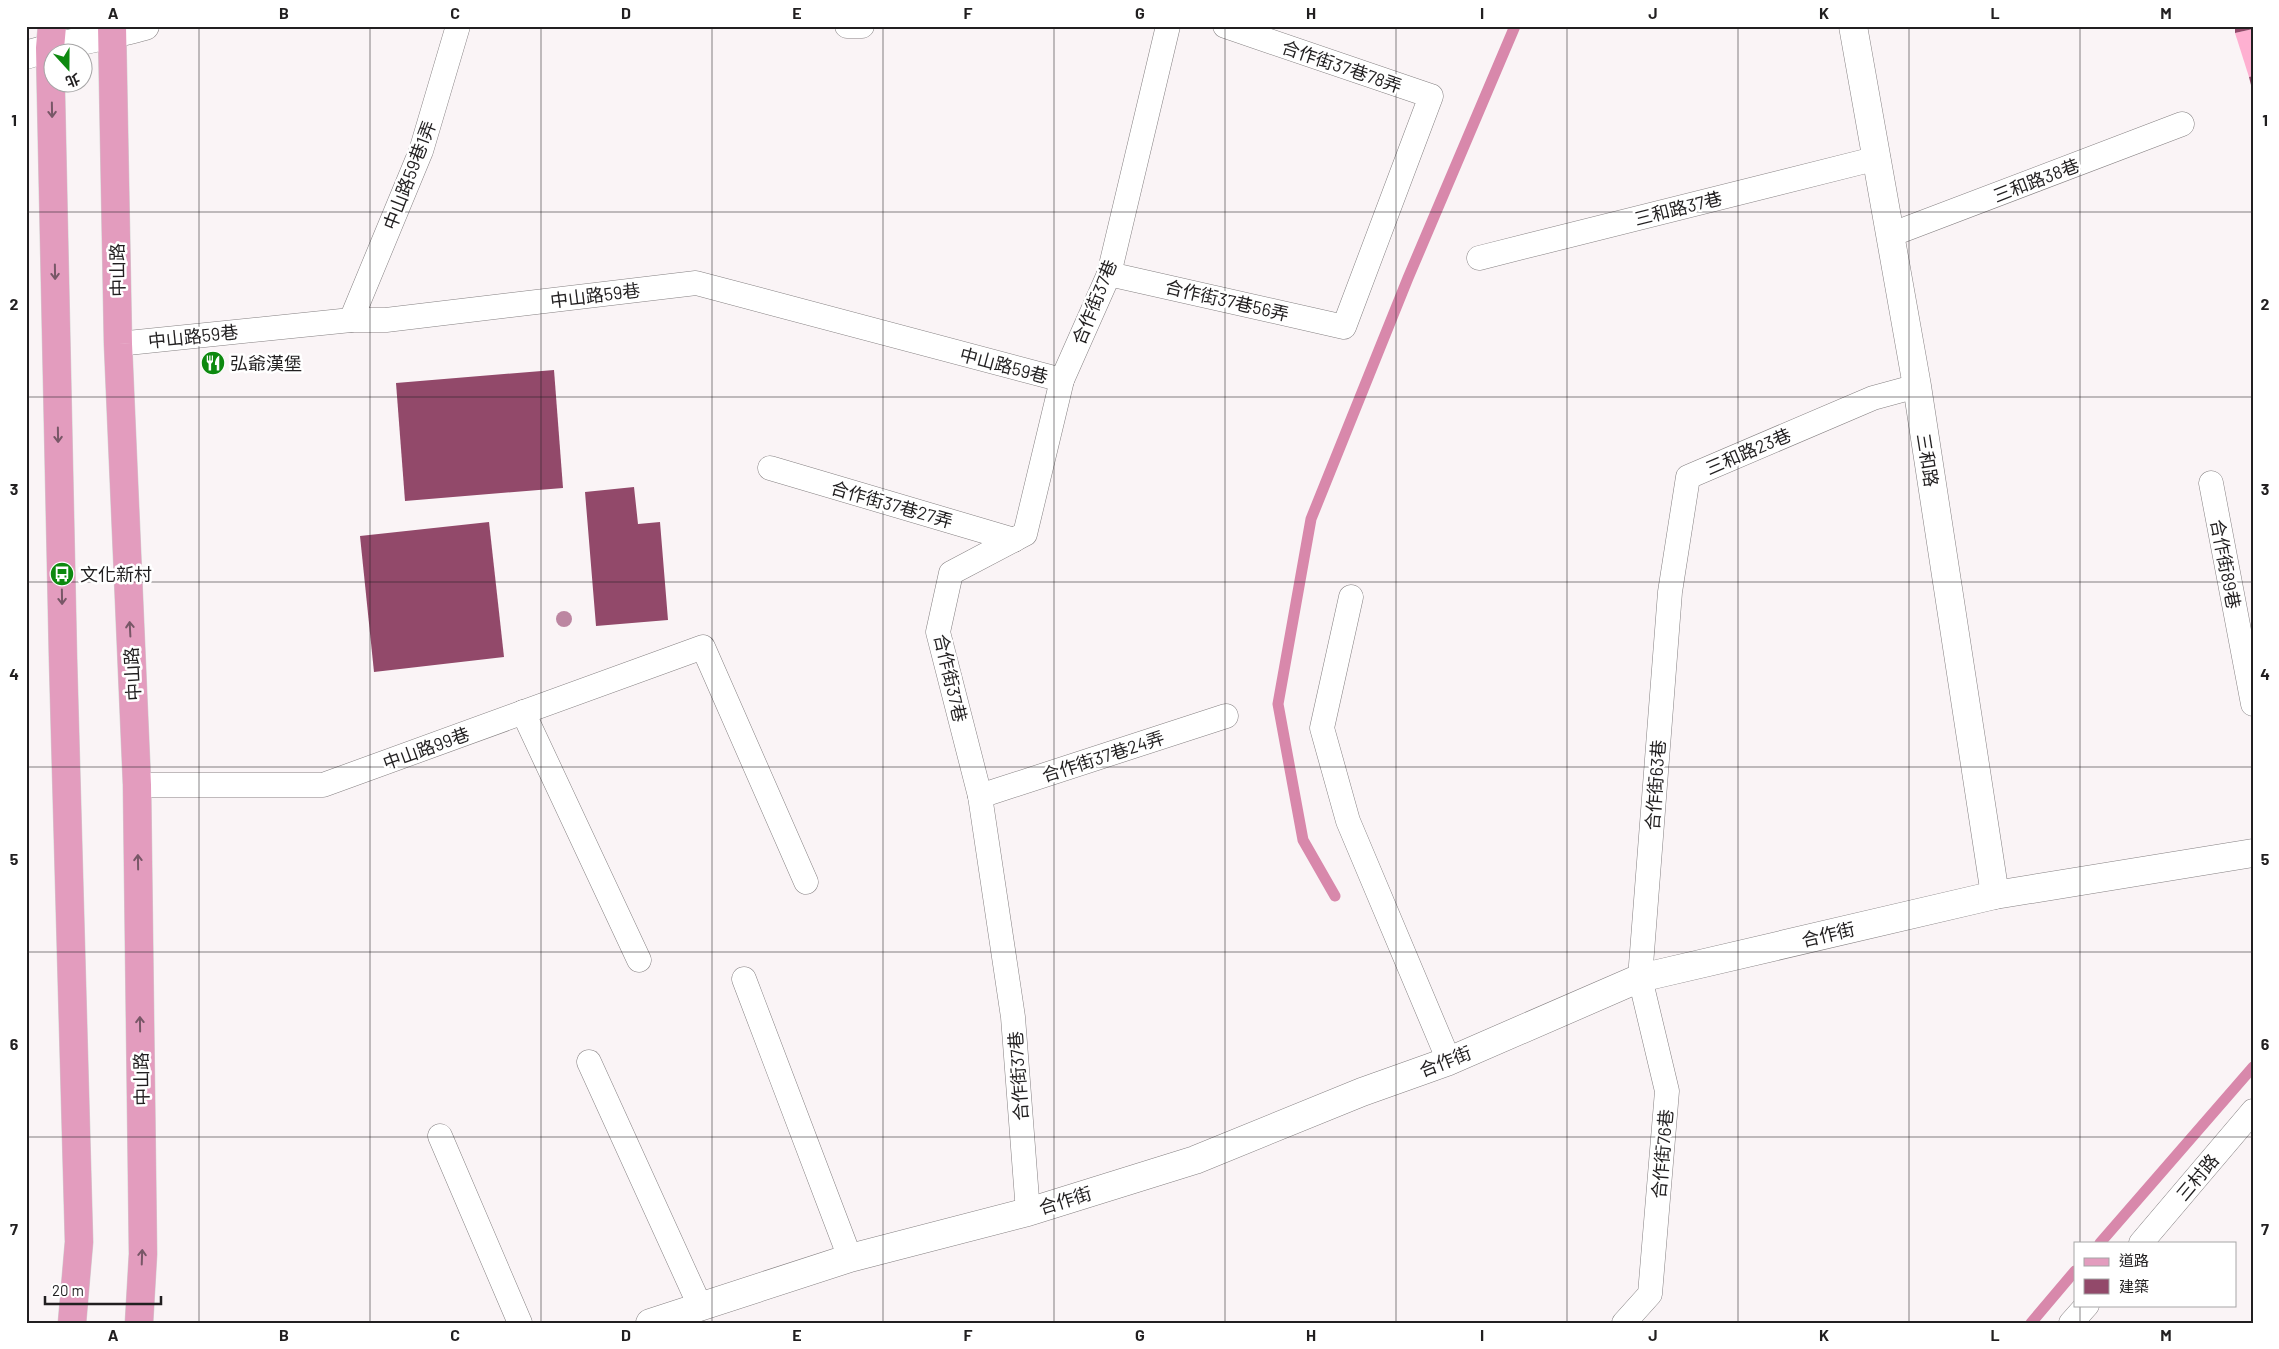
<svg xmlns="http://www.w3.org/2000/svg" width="2279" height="1349" font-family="Barlow,'Noto Sans TC',sans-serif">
	<rect width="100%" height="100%" fill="#faf4f6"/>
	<path fill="#feb0d1" d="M 2253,29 L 2253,76 L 2249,77 L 2235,33 Z"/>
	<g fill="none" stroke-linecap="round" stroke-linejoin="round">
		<g stroke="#d888ab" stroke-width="11">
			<path d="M 1335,896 L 1303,840 L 1278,704 L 1311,519 L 1408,278 L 1515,26"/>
			<path d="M 2100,1243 L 2253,1067"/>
			<path d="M 2031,1323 L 2075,1271"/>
		</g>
	</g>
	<g fill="#92496a">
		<path d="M 2235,26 L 2253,26 L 2253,29 L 2235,33 Z"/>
		<path d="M 2253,76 L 2253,89 L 2252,89 L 2249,77 Z"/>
		<path d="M 554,370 L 563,488 L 405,501 L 396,383 Z"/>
		<path d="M 634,487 L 638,524 L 660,522 L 668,620 L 596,626 L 585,492 Z"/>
		<path d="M 489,522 L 504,657 L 374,672 L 360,536 Z"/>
	</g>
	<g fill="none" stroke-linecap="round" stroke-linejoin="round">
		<g stroke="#858082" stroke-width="25">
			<g id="lane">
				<path d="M 847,26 L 862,26"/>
				<path d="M 1890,235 L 2182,124"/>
				<path d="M 1479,258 L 1878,158"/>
				<path d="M 1109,274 L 1344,327 L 1431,96 L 1225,26"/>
				<path d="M 351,320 L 421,151 L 458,26"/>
				<path d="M 118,344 L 351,320 L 386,320 L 696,283 L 1062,380"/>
				<path d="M 770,468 L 1014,540"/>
				<path d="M 2211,483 L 2253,704"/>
				<path d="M 1351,597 L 1322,728 L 1348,821 L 1449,1061"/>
				<path d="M 523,712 L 639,960"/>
				<path d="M 137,785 L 323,785 L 703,647 L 806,882"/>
				<path d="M 980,796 L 1226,716"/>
				<path d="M 744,979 L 850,1258"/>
				<path d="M 589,1062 L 700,1306"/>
				<path d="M 440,1136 L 520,1323"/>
				<path d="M 1028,1212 L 1013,1017 L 980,796 L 938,632 L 951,573 L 1025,534 L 1062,380 L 1109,274 L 1168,26"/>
				<path d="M 2141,1243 L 2253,1111"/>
				<path d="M 1624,1323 L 1650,1294 L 1667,1091 L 1640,978 L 1670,592 L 1688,477 L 1873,398 L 1917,386"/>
				<path d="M 2071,1323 L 2087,1305"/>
			</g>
		</g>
		<g stroke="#858082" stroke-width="29">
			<g id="secondary">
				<path d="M 1853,26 L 1917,386 L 1995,895"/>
				<path d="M 26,55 C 65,43 105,37 145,26"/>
				<path d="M 650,1323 L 850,1258 L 1028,1212 L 1195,1160 L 1362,1092 L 1449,1061 L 1640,978 L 1995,895 L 2253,853"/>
			</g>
		</g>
		<g stroke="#d3d2d2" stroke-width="29">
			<g id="primary">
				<path d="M 52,26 L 50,48 L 63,658 L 79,1242 L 72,1323"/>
				<path d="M 112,26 L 118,344 L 137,785 L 143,1254 L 139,1323"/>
			</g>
		</g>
		<use href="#lane" stroke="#fff" stroke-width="24"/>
		<use href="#secondary" stroke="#fff" stroke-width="28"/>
		<use href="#primary" stroke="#e39cbe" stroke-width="28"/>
	</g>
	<circle fill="#bc86a1" cx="564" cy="619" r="8"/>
	<defs><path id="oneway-shaft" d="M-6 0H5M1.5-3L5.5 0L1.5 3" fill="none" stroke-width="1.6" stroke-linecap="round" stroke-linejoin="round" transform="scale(1.25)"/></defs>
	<g stroke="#785767">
		<use href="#oneway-shaft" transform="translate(52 110) rotate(89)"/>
		<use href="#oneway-shaft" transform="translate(55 272) rotate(89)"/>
		<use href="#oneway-shaft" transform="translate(58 435) rotate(89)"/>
		<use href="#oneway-shaft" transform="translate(62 597) rotate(89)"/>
		<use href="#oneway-shaft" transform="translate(130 629) rotate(-93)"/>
		<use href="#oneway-shaft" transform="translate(138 862) rotate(-91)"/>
		<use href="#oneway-shaft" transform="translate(140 1024) rotate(-91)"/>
		<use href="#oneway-shaft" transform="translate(142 1257) rotate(-88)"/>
	</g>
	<path fill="none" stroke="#211f20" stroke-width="1" stroke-opacity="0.55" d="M 199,26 L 199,1323M 370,26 L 370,1323M 541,26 L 541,1323M 712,26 L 712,1323M 883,26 L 883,1323M 1054,26 L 1054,1323M 1225,26 L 1225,1323M 1396,26 L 1396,1323M 1567,26 L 1567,1323M 1738,26 L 1738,1323M 1909,26 L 1909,1323M 2080,26 L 2080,1243M 26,212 L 2253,212M 26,397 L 2253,397M 26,582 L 2253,582M 26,767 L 2253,767M 26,952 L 2253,952M 26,1137 L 2253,1137M 2080,1305 L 2080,1323"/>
	<defs>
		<g id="restaurant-disc" transform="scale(1.25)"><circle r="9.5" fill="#0d890f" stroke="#fff"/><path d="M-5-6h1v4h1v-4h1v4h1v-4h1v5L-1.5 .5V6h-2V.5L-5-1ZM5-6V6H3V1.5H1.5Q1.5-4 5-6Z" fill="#fff"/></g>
		<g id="bus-disc" transform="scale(1.25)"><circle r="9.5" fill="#0d890f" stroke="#fff"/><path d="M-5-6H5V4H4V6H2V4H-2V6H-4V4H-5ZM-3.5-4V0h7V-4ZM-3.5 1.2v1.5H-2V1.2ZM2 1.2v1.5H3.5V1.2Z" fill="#fff"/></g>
	</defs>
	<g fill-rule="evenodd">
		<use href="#restaurant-disc" x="213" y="363"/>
		<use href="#bus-disc" x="62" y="574"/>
	</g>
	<g text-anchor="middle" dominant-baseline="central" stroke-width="5" stroke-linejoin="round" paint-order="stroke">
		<g font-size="18" fill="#211f20" stroke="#fff">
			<text transform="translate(1342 66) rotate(19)">合作街37巷78弄</text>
			<text transform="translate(409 175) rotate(-69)">中山路59巷1弄</text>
			<text transform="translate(2036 180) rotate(-21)">三和路38巷</text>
			<text transform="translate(1678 208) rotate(-14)">三和路37巷</text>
			<text transform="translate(117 270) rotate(-91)">中山路</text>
			<text transform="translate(595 295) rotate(-7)">中山路59巷</text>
			<text transform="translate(1227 300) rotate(13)">合作街37巷56弄</text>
			<text transform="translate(1094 302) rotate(-68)">合作街37巷</text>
			<text transform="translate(193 336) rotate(-6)">中山路59巷</text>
			<text transform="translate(1004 365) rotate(15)">中山路59巷</text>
			<text transform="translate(1748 451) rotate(-23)">三和路23巷</text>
			<text transform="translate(1928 460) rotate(81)">三和路</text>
			<text transform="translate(892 504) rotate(16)">合作街37巷27弄</text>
			<text transform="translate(2226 564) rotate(79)">合作街89巷</text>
			<text transform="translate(132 674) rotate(-93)">中山路</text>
			<text transform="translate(951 678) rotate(77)">合作街37巷</text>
			<text transform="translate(426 748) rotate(-20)">中山路99巷</text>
			<text transform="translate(1103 756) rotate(-18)">合作街37巷24弄</text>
			<text transform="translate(1655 785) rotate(-86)">合作街63巷</text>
			<text transform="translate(1828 934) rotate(-13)">合作街</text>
			<text transform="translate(1445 1061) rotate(-21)">合作街</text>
			<text transform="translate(1018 1076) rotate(-94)">合作街37巷</text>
			<text transform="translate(141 1079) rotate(-91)">中山路</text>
			<text transform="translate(1662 1154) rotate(-85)">合作街76巷</text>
			<text transform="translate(2197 1177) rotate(-50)">三村路</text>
			<text transform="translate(1065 1200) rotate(-17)">合作街</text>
		</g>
		<g font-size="18" fill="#211f20" stroke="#fff" text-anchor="start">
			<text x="230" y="363">弘爺漢堡</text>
			<text x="80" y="574">文化新村</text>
		</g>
	</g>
	<rect width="2279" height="1349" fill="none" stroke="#ffffff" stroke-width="55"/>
	<rect x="2074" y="1242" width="162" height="65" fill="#ffffff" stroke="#a6a5a6"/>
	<rect x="2084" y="1258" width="25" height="8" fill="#e39cbe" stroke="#a6a5a6"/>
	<text x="2119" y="1266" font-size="15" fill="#211f20">道路</text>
	<rect x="2084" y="1279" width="25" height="15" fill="#92496a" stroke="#a6a5a6"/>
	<text x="2119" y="1292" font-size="15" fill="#211f20">建築</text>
	<g transform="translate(68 68) rotate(159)"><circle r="24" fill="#ffffff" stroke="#a6a5a6"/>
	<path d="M0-4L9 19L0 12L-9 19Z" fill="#0d890f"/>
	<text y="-8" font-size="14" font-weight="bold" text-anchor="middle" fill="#211f20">北</text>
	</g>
	<path d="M45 1296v8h116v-8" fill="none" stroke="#211f20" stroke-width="2.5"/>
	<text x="52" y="1296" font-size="15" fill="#211f20" stroke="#ffffff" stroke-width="4" paint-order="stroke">20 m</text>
	<rect x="28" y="28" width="2224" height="1294" fill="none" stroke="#211f20" stroke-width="2"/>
	<g font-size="16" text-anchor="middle" font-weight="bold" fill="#211f20">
		<text x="113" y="19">A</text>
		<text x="284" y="19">B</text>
		<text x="455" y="19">C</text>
		<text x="626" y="19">D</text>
		<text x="797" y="19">E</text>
		<text x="968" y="19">F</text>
		<text x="1140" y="19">G</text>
		<text x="1311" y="19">H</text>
		<text x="1482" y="19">I</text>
		<text x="1653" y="19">J</text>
		<text x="1824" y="19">K</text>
		<text x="1995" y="19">L</text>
		<text x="2166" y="19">M</text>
		<text x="14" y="126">1</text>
		<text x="2265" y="126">1</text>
		<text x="14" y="310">2</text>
		<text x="2265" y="310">2</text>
		<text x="14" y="495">3</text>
		<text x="2265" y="495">3</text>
		<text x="14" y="680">4</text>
		<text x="2265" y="680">4</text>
		<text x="14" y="865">5</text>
		<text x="2265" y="865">5</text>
		<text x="14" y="1050">6</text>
		<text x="2265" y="1050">6</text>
		<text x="14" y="1235">7</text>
		<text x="2265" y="1235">7</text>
		<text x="113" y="1341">A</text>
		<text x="284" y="1341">B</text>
		<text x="455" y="1341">C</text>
		<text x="626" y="1341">D</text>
		<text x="797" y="1341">E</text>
		<text x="968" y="1341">F</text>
		<text x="1140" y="1341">G</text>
		<text x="1311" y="1341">H</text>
		<text x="1482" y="1341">I</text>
		<text x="1653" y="1341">J</text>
		<text x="1824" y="1341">K</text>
		<text x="1995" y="1341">L</text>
		<text x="2166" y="1341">M</text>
	</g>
</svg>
